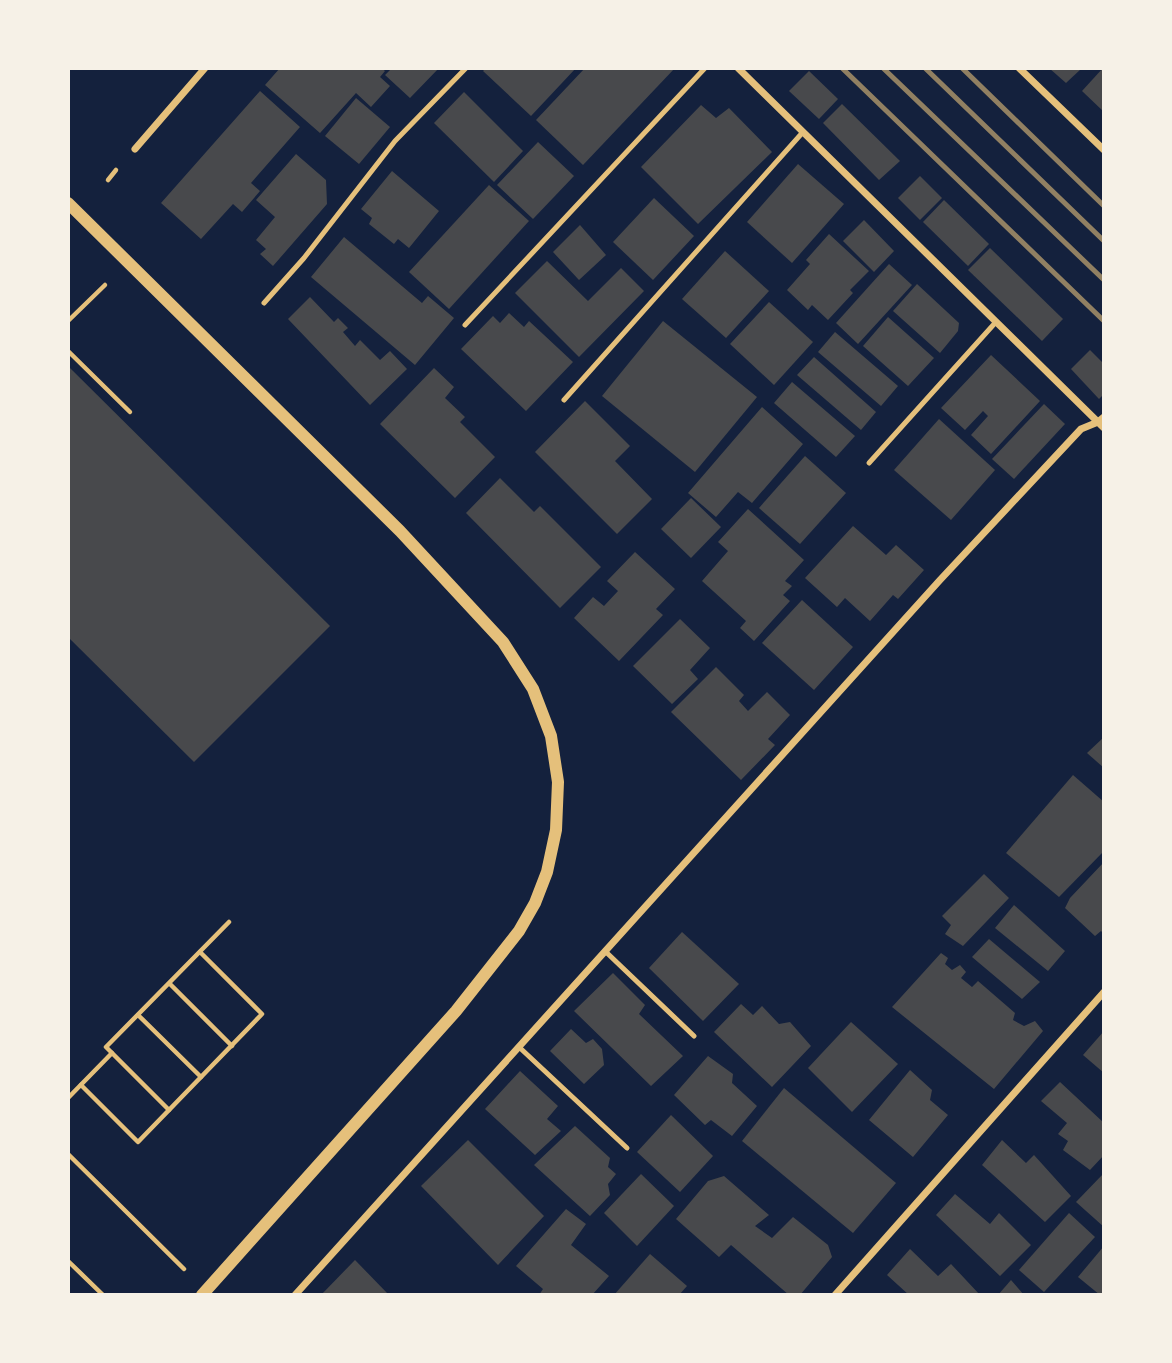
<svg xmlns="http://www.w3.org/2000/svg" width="1172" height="1363" font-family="Commissioner,sans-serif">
	<rect width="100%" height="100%" fill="#14213d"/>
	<g fill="#48494c">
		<path d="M 280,68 L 381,68 L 385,71 L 380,77 L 390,86 L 371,107 L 356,93 L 320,133 L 265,85 Z"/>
		<path d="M 389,68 L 439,68 L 410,98 L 385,75 L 390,70 Z"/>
		<path d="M 486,68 L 576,68 L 531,116 L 483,71 Z"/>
		<path d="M 585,68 L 675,68 L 583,165 L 536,120 Z"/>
		<path d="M 1049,68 L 1082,68 L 1066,83 Z"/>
		<path d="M 1103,68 L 1104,68 L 1104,112 L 1082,91 Z"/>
		<path d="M 809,71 L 838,99 L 819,119 L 789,91 Z"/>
		<path d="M 260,91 L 300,127 L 251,183 L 260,191 L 242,212 L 233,204 L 201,239 L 161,203 Z"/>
		<path d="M 464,92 L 523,151 L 494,182 L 434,123 Z"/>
		<path d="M 356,98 L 390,127 L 359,164 L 325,136 Z"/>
		<path d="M 842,104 L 900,161 L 879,180 L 823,123 Z"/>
		<path d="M 701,105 L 716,118 L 729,108 L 772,152 L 698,224 L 641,167 Z"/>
		<path d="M 538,142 L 574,176 L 533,219 L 497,185 Z"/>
		<path d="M 296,154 L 326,180 L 327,204 L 273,266 L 260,254 L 266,249 L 256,240 L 275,217 L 256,200 Z"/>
		<path d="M 798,164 L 844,204 L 792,263 L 747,222 Z"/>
		<path d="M 392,171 L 439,211 L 409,248 L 398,239 L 394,244 L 369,224 L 372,218 L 361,209 Z"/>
		<path d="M 920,176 L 942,198 L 920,220 L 898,198 Z"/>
		<path d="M 489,185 L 529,221 L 449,309 L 409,272 Z"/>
		<path d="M 654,198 L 694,236 L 653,280 L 613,242 Z"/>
		<path d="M 944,200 L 989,244 L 968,266 L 923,222 Z"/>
		<path d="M 864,220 L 894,251 L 874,272 L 843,241 Z"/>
		<path d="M 580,225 L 606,255 L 579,280 L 553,252 Z"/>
		<path d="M 829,234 L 869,271 L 850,290 L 853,293 L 828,320 L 812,305 L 808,310 L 787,290 L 810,264 L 806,260 Z"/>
		<path d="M 344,237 L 422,303 L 428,296 L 454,318 L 415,365 L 311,277 Z"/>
		<path d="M 990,248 L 1063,319 L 1042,341 L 968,270 Z"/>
		<path d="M 725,251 L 769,291 L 726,338 L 682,299 Z"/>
		<path d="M 547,261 L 588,301 L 621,268 L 644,291 L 579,357 L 515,293 Z"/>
		<path d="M 889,264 L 912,285 L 858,344 L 836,323 Z"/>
		<path d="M 917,284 L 959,323 L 958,331 L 940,353 L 893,311 Z"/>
		<path d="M 310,297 L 334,322 L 338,318 L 348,328 L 343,332 L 355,346 L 360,340 L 380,360 L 390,351 L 407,369 L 370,405 L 288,319 Z"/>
		<path d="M 769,302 L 813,342 L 774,385 L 730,344 Z"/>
		<path d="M 509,313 L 524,327 L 529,321 L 573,362 L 526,411 L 461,349 L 493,316 L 500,323 Z"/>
		<path d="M 888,317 L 934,358 L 908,386 L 863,346 Z"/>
		<path d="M 663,321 L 757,397 L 695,472 L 602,396 Z"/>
		<path d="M 835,332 L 898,386 L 881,406 L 818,352 Z"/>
		<path d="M 1090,350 L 1104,364 L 1104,394 L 1099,399 L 1071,369 Z"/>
		<path d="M 991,355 L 1040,401 L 991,454 L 971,435 L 988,416 L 983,411 L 965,430 L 941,408 Z"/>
		<path d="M 814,357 L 876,412 L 861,430 L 797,375 Z"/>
		<path d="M 68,366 L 330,626 L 194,762 L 68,637 Z"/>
		<path d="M 434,368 L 454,387 L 445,398 L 465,417 L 460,422 L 495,457 L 455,498 L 380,424 Z"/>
		<path d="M 792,382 L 855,436 L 836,457 L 774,403 Z"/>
		<path d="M 585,401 L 630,446 L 615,461 L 652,499 L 617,534 L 535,452 Z"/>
		<path d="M 1044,404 L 1065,424 L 1014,479 L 992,459 Z"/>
		<path d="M 762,407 L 803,444 L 752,503 L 738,492 L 716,517 L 688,493 Z"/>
		<path d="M 939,419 L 995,470 L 951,520 L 894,470 Z"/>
		<path d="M 805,456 L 846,493 L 800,544 L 759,508 Z"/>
		<path d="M 500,478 L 534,512 L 540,506 L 601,567 L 560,608 L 466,513 Z"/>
		<path d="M 691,498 L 721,527 L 691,558 L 661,529 Z"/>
		<path d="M 748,509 L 804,560 L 785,581 L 792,586 L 783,595 L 790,601 L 754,641 L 740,628 L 746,621 L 702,581 L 728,551 L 718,542 Z"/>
		<path d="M 853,526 L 886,555 L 896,545 L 924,570 L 898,599 L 893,595 L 870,621 L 845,598 L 837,607 L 805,578 Z"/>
		<path d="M 635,552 L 675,589 L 656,609 L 663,615 L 619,661 L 574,618 L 593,597 L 604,606 L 618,591 L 607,581 Z"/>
		<path d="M 802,600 L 853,647 L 814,690 L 762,643 Z"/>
		<path d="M 680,619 L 710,648 L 690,670 L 698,679 L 672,704 L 633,666 Z"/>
		<path d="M 716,667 L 744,695 L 739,701 L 748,711 L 767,692 L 790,715 L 768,739 L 775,745 L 741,780 L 671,712 Z"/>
		<path d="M 1104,737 L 1104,768 L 1087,753 Z"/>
		<path d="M 1073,775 L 1104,802 L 1104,851 L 1059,897 L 1006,853 Z"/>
		<path d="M 1104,862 L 1104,934 L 1101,931 L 1095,936 L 1065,908 L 1070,898 Z"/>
		<path d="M 984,874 L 1009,898 L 963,946 L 945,934 L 951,925 L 942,916 Z"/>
		<path d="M 1014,905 L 1065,951 L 1048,971 L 995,928 Z"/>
		<path d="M 682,932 L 739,984 L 703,1021 L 649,968 Z"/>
		<path d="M 989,939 L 1040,982 L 1022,999 L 972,957 Z"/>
		<path d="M 941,953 L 948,958 L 945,964 L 952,970 L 960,965 L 966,972 L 961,978 L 972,987 L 978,981 L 1015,1013 L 1013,1020 L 1024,1026 L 1035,1021 L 1043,1031 L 994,1089 L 892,1007 Z"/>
		<path d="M 613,973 L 645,1005 L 639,1014 L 683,1056 L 651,1086 L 574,1011 Z"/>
		<path d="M 741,1004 L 753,1015 L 762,1006 L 779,1024 L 790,1022 L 811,1046 L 772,1087 L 714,1032 Z"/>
		<path d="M 851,1022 L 898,1064 L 852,1112 L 808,1068 Z"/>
		<path d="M 571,1029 L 586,1043 L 593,1039 L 602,1049 L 604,1065 L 584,1084 L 550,1051 Z"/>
		<path d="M 1104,1031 L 1104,1073 L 1083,1055 Z"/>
		<path d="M 708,1056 L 733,1074 L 732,1083 L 757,1106 L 732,1136 L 711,1120 L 705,1125 L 674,1095 Z"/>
		<path d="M 910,1070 L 932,1090 L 930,1100 L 948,1115 L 913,1157 L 869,1120 Z"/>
		<path d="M 520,1071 L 558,1106 L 547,1119 L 561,1131 L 535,1155 L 485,1109 Z"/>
		<path d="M 1060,1082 L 1104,1123 L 1104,1155 L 1090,1170 L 1063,1150 L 1068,1141 L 1058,1134 L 1067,1123 L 1041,1101 Z"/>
		<path d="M 784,1088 L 896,1183 L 853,1233 L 742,1141 Z"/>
		<path d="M 671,1115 L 713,1156 L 680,1192 L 637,1152 Z"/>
		<path d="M 575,1126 L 610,1158 L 608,1167 L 616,1174 L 608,1184 L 610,1195 L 590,1216 L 534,1165 Z"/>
		<path d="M 468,1140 L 544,1216 L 498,1265 L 421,1186 Z"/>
		<path d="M 1002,1140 L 1026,1163 L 1034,1155 L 1071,1196 L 1045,1222 L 982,1165 Z"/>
		<path d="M 1104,1173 L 1104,1227 L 1076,1202 Z"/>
		<path d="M 641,1174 L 674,1206 L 637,1246 L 604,1213 Z"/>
		<path d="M 724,1176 L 769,1215 L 755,1226 L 772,1238 L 793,1217 L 828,1245 L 832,1257 L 800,1295 L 789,1295 L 731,1245 L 719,1257 L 676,1219 L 708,1181 Z"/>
		<path d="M 955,1194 L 990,1224 L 999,1213 L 1031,1245 L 1000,1276 L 936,1215 Z"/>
		<path d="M 566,1209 L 586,1224 L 571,1245 L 609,1276 L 592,1295 L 539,1295 L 543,1289 L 516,1266 Z"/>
		<path d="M 1069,1213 L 1095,1237 L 1044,1292 L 1019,1270 Z"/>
		<path d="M 1104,1246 L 1104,1295 L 1100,1295 L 1078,1277 Z"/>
		<path d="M 910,1249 L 938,1276 L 951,1264 L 980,1295 L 909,1295 L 887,1275 Z"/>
		<path d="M 650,1254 L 687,1286 L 679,1295 L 614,1295 Z"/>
		<path d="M 355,1260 L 389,1295 L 321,1295 Z"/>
		<path d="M 1011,1280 L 1024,1295 L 998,1295 Z"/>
	</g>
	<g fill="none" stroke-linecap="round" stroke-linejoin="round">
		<g stroke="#e5c07b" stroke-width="4.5">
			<path d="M 108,180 L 116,170"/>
			<path d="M 68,321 L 105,285"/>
			<path d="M 68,351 L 130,412"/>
			<path d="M 170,984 L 232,1046"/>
			<path d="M 138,1015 L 201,1077"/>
			<path d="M 81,1085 L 138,1142 L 262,1014 L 200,952"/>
			<path d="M 68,1098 L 112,1053"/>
			<path d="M 169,1110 L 106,1047 L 229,922"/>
			<path d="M 68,1154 L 184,1269"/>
			<path d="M 68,1261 L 103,1295"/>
		</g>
		<g stroke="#e5c07b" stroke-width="5">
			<path d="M 264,303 L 304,258 L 395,141 L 466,68"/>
			<path d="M 465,325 L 705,68"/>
			<path d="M 564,400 L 803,132"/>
			<path d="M 869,463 L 995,323"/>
			<path d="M 606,952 L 694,1036"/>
			<path d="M 519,1047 L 627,1148"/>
		</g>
		<g stroke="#e5c07b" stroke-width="7">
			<path d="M 738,68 L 1104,428"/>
			<path d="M 1019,68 L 1104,150"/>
			<path d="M 135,149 L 205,68"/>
			<path d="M 295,1295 L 940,580 L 1081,429 L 1098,422 L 1104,417"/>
			<path d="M 835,1295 L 1104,992"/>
		</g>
		<path stroke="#e5c07b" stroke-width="12" d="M 68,203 L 400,531 L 503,642 L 533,689 L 551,736 L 558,782 L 556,830 L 547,872 L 535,903 L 519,931 L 456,1011 L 202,1295"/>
		<g stroke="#918062" stroke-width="5">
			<path d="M 842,68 L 1104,321"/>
			<path d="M 883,68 L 1104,280"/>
			<path d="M 925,68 L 1104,241"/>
			<path d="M 962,68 L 1104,206"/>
		</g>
	</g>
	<rect width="1172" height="1363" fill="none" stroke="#f6f1e7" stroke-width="140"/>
</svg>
